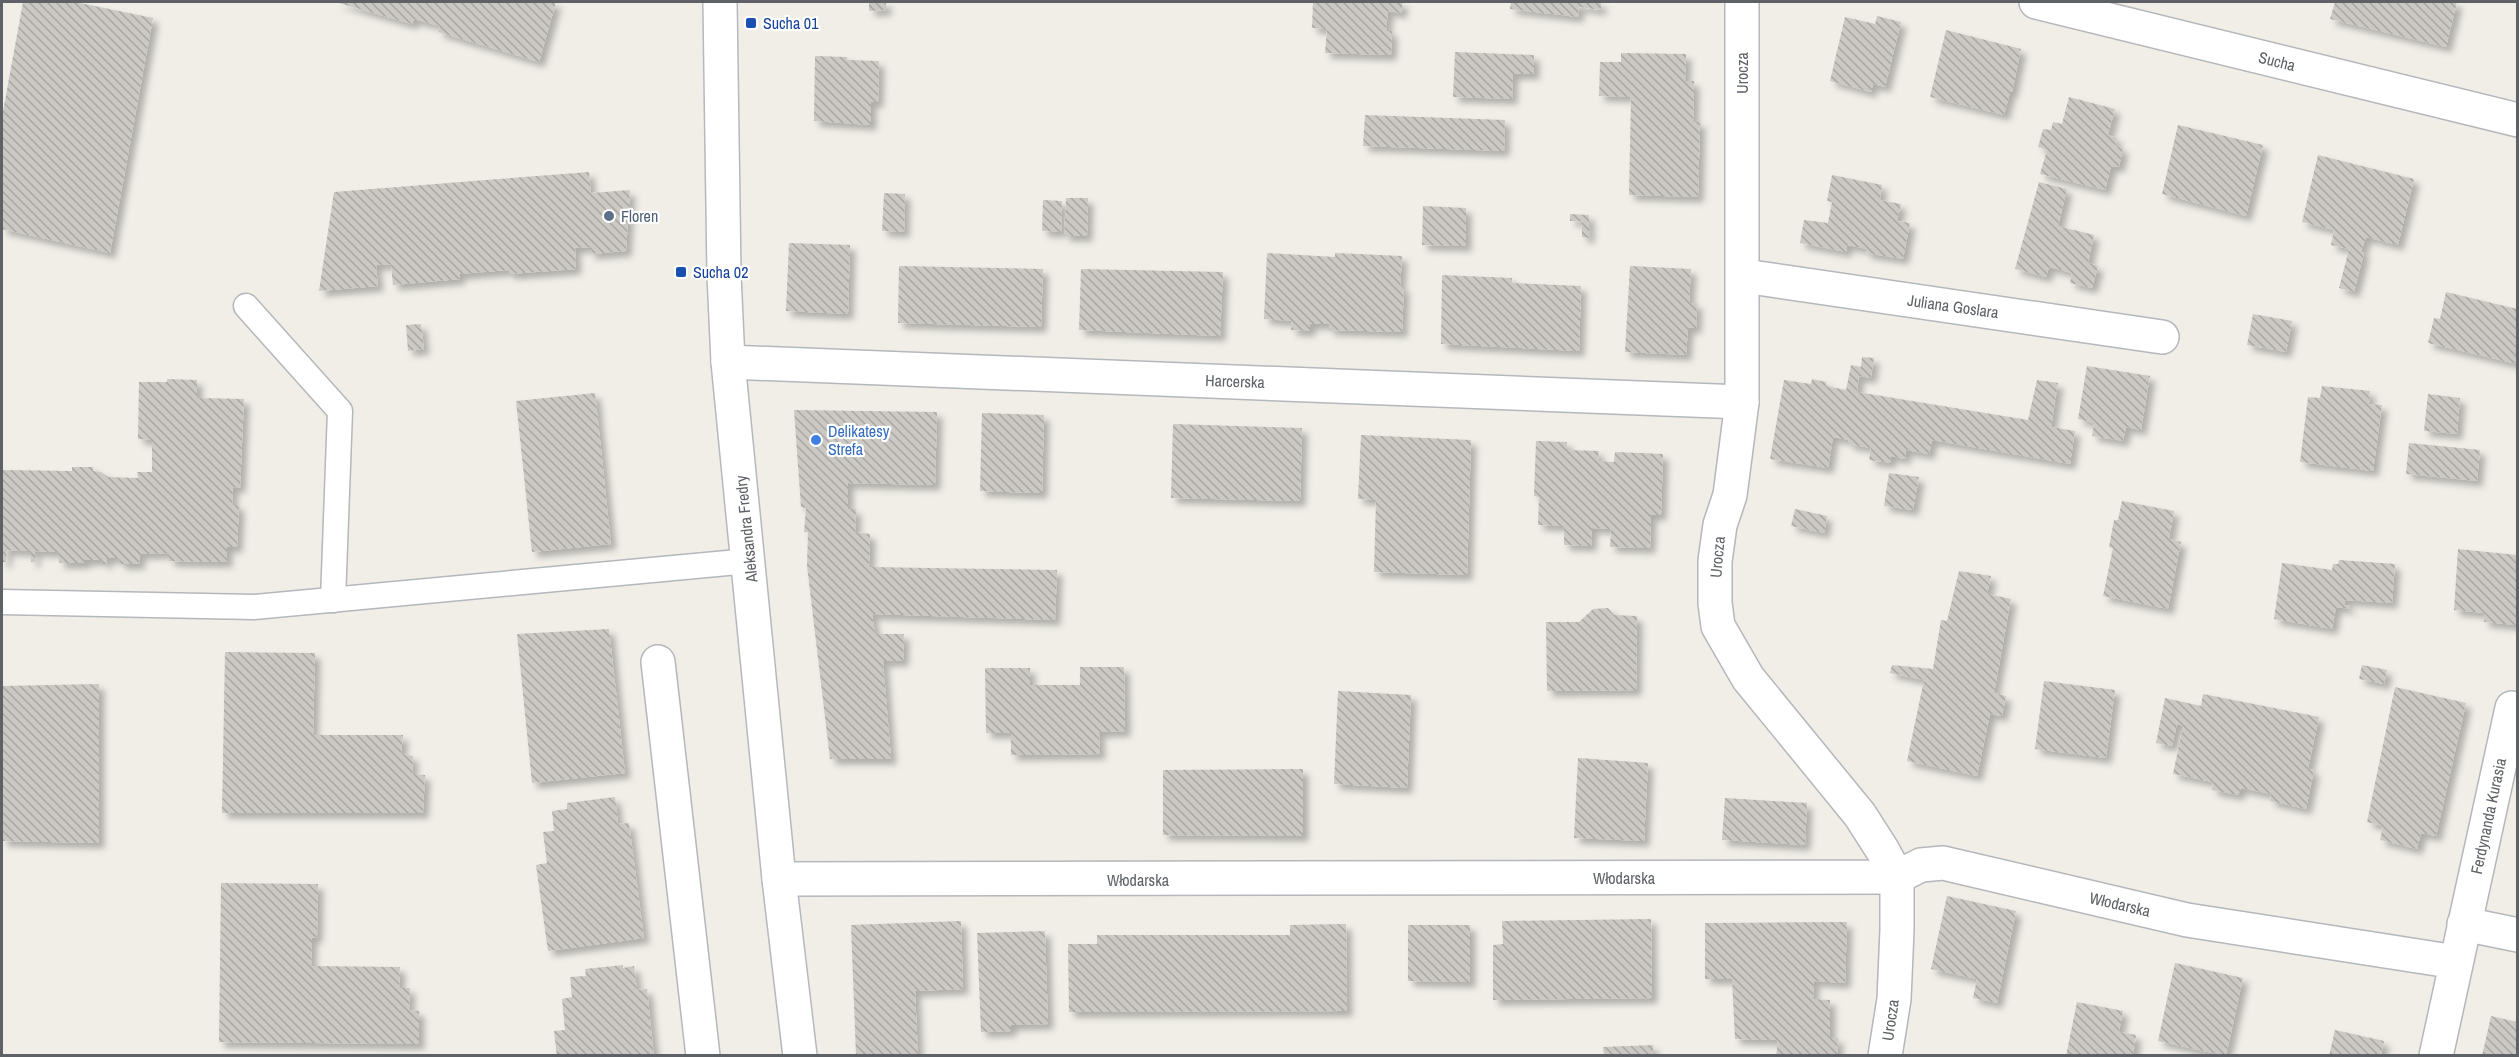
<svg xmlns="http://www.w3.org/2000/svg" width="2519" height="1057" font-family="'Archivo Narrow',sans-serif">
	<defs>
		<pattern id="building-back-hatch" width="6" height="6" patternUnits="userSpaceOnUse" patternTransform="scale(1.5)"><rect width="6" height="6" fill="#ccc9c4"/><path d="M-1 5l2 2M0 0l6 6M5-1l2 2" fill="none" stroke="#a9a7a3"/></pattern>
		<filter id="shadow"><feDropShadow dx="5.5" dy="5.5" stdDeviation="3" flood-color="#0004"/></filter>
	</defs>
	<rect width="100%" height="100%" fill="#f0eee7"/>
	<g fill="url(#building-back-hatch)" filter="url(#shadow)">
		<path d="M 23,2 L 75,2 L 153,18 L 110,253 L 2,229 L 2,117 Z"/>
		<path d="M 335,2 L 556,2 L 539,62 L 438,32 L 440,26 L 414,19 L 412,24 Z"/>
		<path d="M 869,2 L 886,2 L 886,10 L 869,11 Z"/>
		<path d="M 1313,2 L 1403,2 L 1401,13 L 1388,11 L 1386,31 L 1392,31 L 1391,55 L 1325,53 L 1327,29 L 1312,28 Z"/>
		<path d="M 1511,2 L 1601,2 L 1601,10 L 1579,7 L 1578,17 L 1510,9 Z"/>
		<path d="M 2335,2 L 2457,2 L 2446,47 L 2330,19 Z"/>
		<path d="M 1877,16 L 1901,22 L 1885,87 L 1873,84 L 1871,92 L 1830,81 L 1845,17 L 1875,24 Z"/>
		<path d="M 1946,30 L 2021,49 L 2012,92 L 2010,92 L 2004,115 L 1930,97 Z"/>
		<path d="M 1455,52 L 1534,55 L 1534,74 L 1513,74 L 1512,99 L 1453,97 Z"/>
		<path d="M 1621,53 L 1686,54 L 1685,81 L 1694,81 L 1693,122 L 1700,122 L 1698,197 L 1629,195 L 1631,97 L 1599,96 L 1600,62 L 1621,62 Z"/>
		<path d="M 815,56 L 847,57 L 847,60 L 879,61 L 878,102 L 871,102 L 871,125 L 814,121 Z"/>
		<path d="M 2069,97 L 2115,109 L 2108,135 L 2117,138 L 2115,146 L 2123,148 L 2119,167 L 2111,166 L 2105,190 L 2040,174 L 2047,150 L 2038,147 L 2043,129 L 2051,130 L 2053,122 L 2062,124 Z"/>
		<path d="M 1365,115 L 1505,120 L 1504,151 L 1363,146 Z"/>
		<path d="M 2178,125 L 2263,145 L 2246,216 L 2162,194 Z"/>
		<path d="M 2318,155 L 2414,179 L 2398,245 L 2366,237 L 2361,252 L 2364,253 L 2354,292 L 2339,288 L 2349,249 L 2331,245 L 2334,230 L 2302,222 Z"/>
		<path d="M 589,172 L 591,193 L 630,190 L 626,251 L 590,254 L 590,247 L 575,248 L 576,269 L 509,274 L 509,270 L 459,274 L 460,279 L 393,285 L 391,264 L 376,265 L 378,286 L 319,291 L 334,192 Z"/>
		<path d="M 1832,175 L 1882,185 L 1880,200 L 1901,204 L 1897,221 L 1910,223 L 1903,259 L 1865,253 L 1867,249 L 1847,245 L 1846,252 L 1800,243 L 1804,220 L 1828,223 L 1832,202 L 1827,201 Z"/>
		<path d="M 2039,182 L 2067,189 L 2058,226 L 2094,235 L 2088,263 L 2098,266 L 2092,288 L 2070,283 L 2072,273 L 2049,267 L 2046,277 L 2015,269 Z"/>
		<path d="M 884,193 L 905,194 L 904,232 L 882,231 Z"/>
		<path d="M 1066,198 L 1088,198 L 1087,236 L 1064,236 Z"/>
		<path d="M 1043,200 L 1062,201 L 1061,232 L 1042,231 Z"/>
		<path d="M 1423,206 L 1466,208 L 1466,246 L 1422,245 Z"/>
		<path d="M 1570,214 L 1589,215 L 1589,238 L 1582,237 L 1582,221 L 1570,221 Z"/>
		<path d="M 789,243 L 850,245 L 848,314 L 786,311 Z"/>
		<path d="M 1267,253 L 1335,257 L 1335,253 L 1402,256 L 1400,288 L 1404,287 L 1402,332 L 1333,330 L 1329,330 L 1329,324 L 1310,324 L 1310,331 L 1291,330 L 1292,321 L 1264,319 Z"/>
		<path d="M 899,266 L 1043,269 L 1041,327 L 898,323 Z"/>
		<path d="M 1630,266 L 1691,269 L 1689,303 L 1697,303 L 1696,328 L 1688,328 L 1686,355 L 1625,352 Z"/>
		<path d="M 1081,269 L 1223,272 L 1220,336 L 1079,330 Z"/>
		<path d="M 1442,275 L 1512,278 L 1512,283 L 1581,286 L 1579,351 L 1441,344 Z"/>
		<path d="M 2446,292 L 2517,309 L 2517,364 L 2428,343 L 2434,318 L 2440,319 Z"/>
		<path d="M 2253,314 L 2292,321 L 2286,352 L 2247,345 Z"/>
		<path d="M 421,324 L 424,349 L 408,351 L 406,325 Z"/>
		<path d="M 1862,357 L 1874,358 L 1871,378 L 1859,376 L 1857,392 L 2028,420 L 2037,380 L 2058,383 L 2051,427 L 2075,431 L 2070,464 L 1932,440 L 1929,454 L 1906,450 L 1905,459 L 1891,456 L 1890,463 L 1869,460 L 1871,448 L 1848,444 L 1849,440 L 1833,437 L 1828,468 L 1770,459 L 1784,380 L 1811,384 L 1812,379 L 1826,382 L 1826,386 L 1846,390 L 1851,365 L 1861,367 Z"/>
		<path d="M 2087,366 L 2150,376 L 2141,430 L 2126,427 L 2123,441 L 2092,436 L 2094,423 L 2078,419 Z"/>
		<path d="M 167,379 L 197,380 L 197,398 L 244,399 L 240,488 L 233,487 L 232,505 L 239,505 L 237,547 L 227,547 L 227,562 L 169,561 L 169,553 L 140,554 L 139,564 L 121,564 L 118,558 L 106,558 L 107,564 L 103,564 L 103,560 L 85,560 L 85,563 L 59,563 L 59,552 L 35,551 L 35,562 L 31,562 L 31,551 L 7,550 L 6,562 L 2,562 L 2,470 L 72,471 L 72,467 L 93,467 L 93,471 L 101,472 L 108,477 L 138,478 L 137,472 L 152,472 L 152,440 L 138,439 L 139,382 L 167,382 Z"/>
		<path d="M 2322,386 L 2370,391 L 2369,404 L 2382,405 L 2373,471 L 2300,462 L 2308,397 L 2320,398 Z"/>
		<path d="M 595,393 L 611,544 L 532,552 L 516,401 Z"/>
		<path d="M 2428,394 L 2460,398 L 2457,434 L 2424,431 Z"/>
		<path d="M 794,410 L 937,412 L 935,485 L 848,483 L 848,509 L 856,509 L 855,532 L 870,534 L 869,567 L 1057,570 L 1055,620 L 872,614 L 875,634 L 904,634 L 903,661 L 883,661 L 891,759 L 830,759 L 807,566 L 808,532 L 804,532 L 806,508 L 801,507 Z"/>
		<path d="M 982,413 L 1044,415 L 1042,493 L 980,491 Z"/>
		<path d="M 1173,424 L 1302,428 L 1300,501 L 1171,498 Z"/>
		<path d="M 1361,435 L 1471,440 L 1467,575 L 1374,572 L 1376,500 L 1358,499 Z"/>
		<path d="M 1536,441 L 1567,442 L 1567,450 L 1599,451 L 1598,461 L 1614,462 L 1615,452 L 1663,454 L 1661,515 L 1651,515 L 1650,548 L 1610,547 L 1611,529 L 1592,528 L 1591,546 L 1564,545 L 1564,526 L 1538,525 L 1539,497 L 1534,496 Z"/>
		<path d="M 2409,443 L 2480,450 L 2477,481 L 2406,474 Z"/>
		<path d="M 1889,473 L 1919,477 L 1913,510 L 1884,506 Z"/>
		<path d="M 2122,501 L 2174,511 L 2169,539 L 2181,542 L 2168,609 L 2103,596 L 2113,548 L 2109,547 L 2114,520 L 2118,520 Z"/>
		<path d="M 1795,509 L 1827,516 L 1824,533 L 1791,526 Z"/>
		<path d="M 2458,549 L 2517,555 L 2517,625 L 2484,622 L 2484,613 L 2454,610 Z"/>
		<path d="M 2339,560 L 2395,564 L 2392,603 L 2345,600 L 2345,605 L 2350,606 L 2350,609 L 2336,607 L 2332,629 L 2274,619 L 2282,563 L 2332,570 L 2333,564 L 2338,564 Z"/>
		<path d="M 1959,571 L 1991,576 L 1987,594 L 2011,599 L 1994,693 L 2006,696 L 2002,716 L 1990,714 L 1977,776 L 1907,761 L 1924,680 L 1890,673 L 1892,665 L 1933,669 L 1941,620 L 1947,621 Z"/>
		<path d="M 1608,608 L 1614,615 L 1637,616 L 1636,690 L 1547,691 L 1546,622 L 1579,622 L 1593,609 Z"/>
		<path d="M 609,629 L 625,773 L 532,783 L 517,634 Z"/>
		<path d="M 225,652 L 315,653 L 313,735 L 403,735 L 401,754 L 413,756 L 412,774 L 425,775 L 423,813 L 222,813 Z"/>
		<path d="M 2362,665 L 2387,670 L 2384,684 L 2359,679 Z"/>
		<path d="M 1080,667 L 1124,667 L 1125,731 L 1099,732 L 1100,754 L 1011,755 L 1011,733 L 986,733 L 985,668 L 1030,668 L 1030,685 L 1080,685 Z"/>
		<path d="M 2044,681 L 2115,690 L 2106,758 L 2035,749 Z"/>
		<path d="M 99,684 L 99,843 L 2,841 L 3,686 Z"/>
		<path d="M 2395,687 L 2466,703 L 2436,836 L 2421,833 L 2417,849 L 2380,840 L 2383,826 L 2367,822 Z"/>
		<path d="M 1338,691 L 1411,695 L 1407,788 L 1334,784 Z"/>
		<path d="M 2203,694 L 2319,717 L 2308,769 L 2314,770 L 2306,809 L 2270,801 L 2271,794 L 2241,788 L 2238,795 L 2212,790 L 2213,782 L 2173,774 L 2183,726 L 2177,724 L 2172,746 L 2156,743 L 2165,698 L 2201,706 Z"/>
		<path d="M 1578,758 L 1648,763 L 1644,841 L 1574,838 Z"/>
		<path d="M 1303,769 L 1303,836 L 1163,835 L 1163,770 Z"/>
		<path d="M 615,797 L 618,824 L 629,823 L 644,938 L 548,951 L 536,865 L 547,863 L 543,832 L 554,831 L 552,811 L 567,809 L 567,803 Z"/>
		<path d="M 1725,798 L 1807,803 L 1805,845 L 1722,840 Z"/>
		<path d="M 221,883 L 318,884 L 317,937 L 312,938 L 311,966 L 400,967 L 399,988 L 410,988 L 409,1010 L 419,1011 L 419,1044 L 219,1042 Z"/>
		<path d="M 1947,896 L 2016,911 L 1997,1003 L 1973,998 L 1977,979 L 1931,969 Z"/>
		<path d="M 1651,919 L 1652,998 L 1493,1000 L 1493,945 L 1503,944 L 1502,921 Z"/>
		<path d="M 961,921 L 963,989 L 915,991 L 918,1056 L 856,1056 L 851,925 Z"/>
		<path d="M 1847,922 L 1845,983 L 1814,981 L 1813,999 L 1830,1000 L 1830,1038 L 1838,1038 L 1837,1056 L 1776,1056 L 1778,1040 L 1735,1039 L 1732,979 L 1705,979 L 1705,923 Z"/>
		<path d="M 1346,924 L 1347,1011 L 1069,1012 L 1068,944 L 1097,944 L 1097,935 L 1290,935 L 1290,925 Z"/>
		<path d="M 1408,925 L 1470,925 L 1470,982 L 1408,981 Z"/>
		<path d="M 1045,931 L 1048,1024 L 1011,1025 L 1011,1031 L 981,1032 L 977,933 Z"/>
		<path d="M 2175,963 L 2243,978 L 2226,1056 L 2158,1041 Z"/>
		<path d="M 623,965 L 623,968 L 634,966 L 637,990 L 647,989 L 654,1056 L 557,1056 L 554,1031 L 565,1030 L 562,999 L 572,997 L 570,977 L 586,976 L 585,969 Z"/>
		<path d="M 2077,1002 L 2123,1011 L 2119,1032 L 2136,1035 L 2133,1056 L 2066,1056 Z"/>
		<path d="M 2491,1016 L 2517,1022 L 2517,1056 L 2482,1056 Z"/>
		<path d="M 2335,1030 L 2384,1041 L 2381,1056 L 2329,1056 Z"/>
		<path d="M 1653,1045 L 1653,1056 L 1604,1056 L 1603,1047 Z"/>
	</g>
	<g fill="none" stroke-linecap="round" stroke-linejoin="round">
		<g stroke="#b4b7bb" stroke-width="27">
			<g id="lane">
				<path d="M 246,306 L 340,411 L 333,600"/>
				<path d="M 2,602 L 254,607 L 749,561"/>
			</g>
		</g>
		<g stroke="#b4b7bb" stroke-width="36">
			<g id="street">
				<path d="M 1742,2 L 1742,402 L 1730,495 L 1720,525 L 1715,561 L 1715,603 L 1718,626 L 1748,678 L 1860,815 L 1883,851 L 1897,877 L 1897,930 L 1894,999 L 1885,1056"/>
				<path d="M 2036,2 L 2518,120"/>
				<path d="M 1744,276 L 2162,337"/>
				<path d="M 728,362 L 1742,402"/>
				<path d="M 658,662 L 703,1056"/>
				<path d="M 779,879 L 1897,877 L 1921,865 L 1943,863 L 2187,920 L 2456,962"/>
				<path d="M 2464,924 L 2518,935"/>
				<path d="M 2436,1056 L 2512,708"/>
			</g>
		</g>
		<g stroke="#b5b9be" stroke-width="36">
			<path id="secondary" d="M 720,2 L 724,275 L 728,362 L 779,879 L 800,1056"/>
		</g>
		<use href="#lane" stroke="#fff" stroke-width="24"/>
		<use href="#street" stroke="#fff" stroke-width="33"/>
		<use href="#secondary" stroke="#fff" stroke-width="33"/>
	</g>
	<g fill="#1a4fb4" stroke="#fff" stroke-width="2">
		<rect x="745" y="17" width="12" height="12" rx="3"/>
		<rect x="675" y="266" width="12" height="12" rx="3"/>
	</g>
	<circle fill="#5c6f8a" stroke="#fff" stroke-width="2" cx="609" cy="216" r="6"/>
	<circle fill="#3f7fe0" stroke="#fff" stroke-width="2" cx="816" cy="440" r="6"/>
	<g text-anchor="middle" dominant-baseline="central" stroke-width="4.5" stroke-linejoin="round" paint-order="stroke">
		<g font-size="16" fill="#164399" stroke="#fff" text-anchor="start">
			<text x="763" y="23">Sucha 01</text>
			<text x="693" y="272">Sucha 02</text>
		</g>
		<g font-size="16" fill="#5e6267" stroke="#fff">
			<text transform="translate(2277 61) rotate(14)">Sucha</text>
			<text transform="translate(1742 73) rotate(-90)">Urocza</text>
			<text transform="translate(1953 306) rotate(8)">Juliana Goslara</text>
			<text transform="translate(1235 381) rotate(2)">Harcerska</text>
			<text transform="translate(746 529) rotate(-96)">Aleksandra Fredry</text>
			<text transform="translate(1717 557) rotate(-85)">Urocza</text>
			<text transform="translate(2488 816) rotate(-78)">Ferdynanda Kurasia</text>
			<text x="1624" y="878">Włodarska</text>
			<text x="1138" y="880">Włodarska</text>
			<text transform="translate(2120 904) rotate(13)">Włodarska</text>
			<text transform="translate(1890 1020) rotate(-82)">Urocza</text>
		</g>
		<g font-size="16" fill="#4e5e75" stroke="#fff" text-anchor="start">
			<text x="621" y="216">Floren</text>
		</g>
		<g font-size="16" fill="#366cbe" stroke="#fff" text-anchor="start">
			<text x="828" y="431">Delikatesy<tspan x="828" dy="18">Strefa</tspan></text>
		</g>
	</g>
	<rect width="2519" height="1057" fill="none" stroke="#5e6267" stroke-width="6"/>
</svg>
